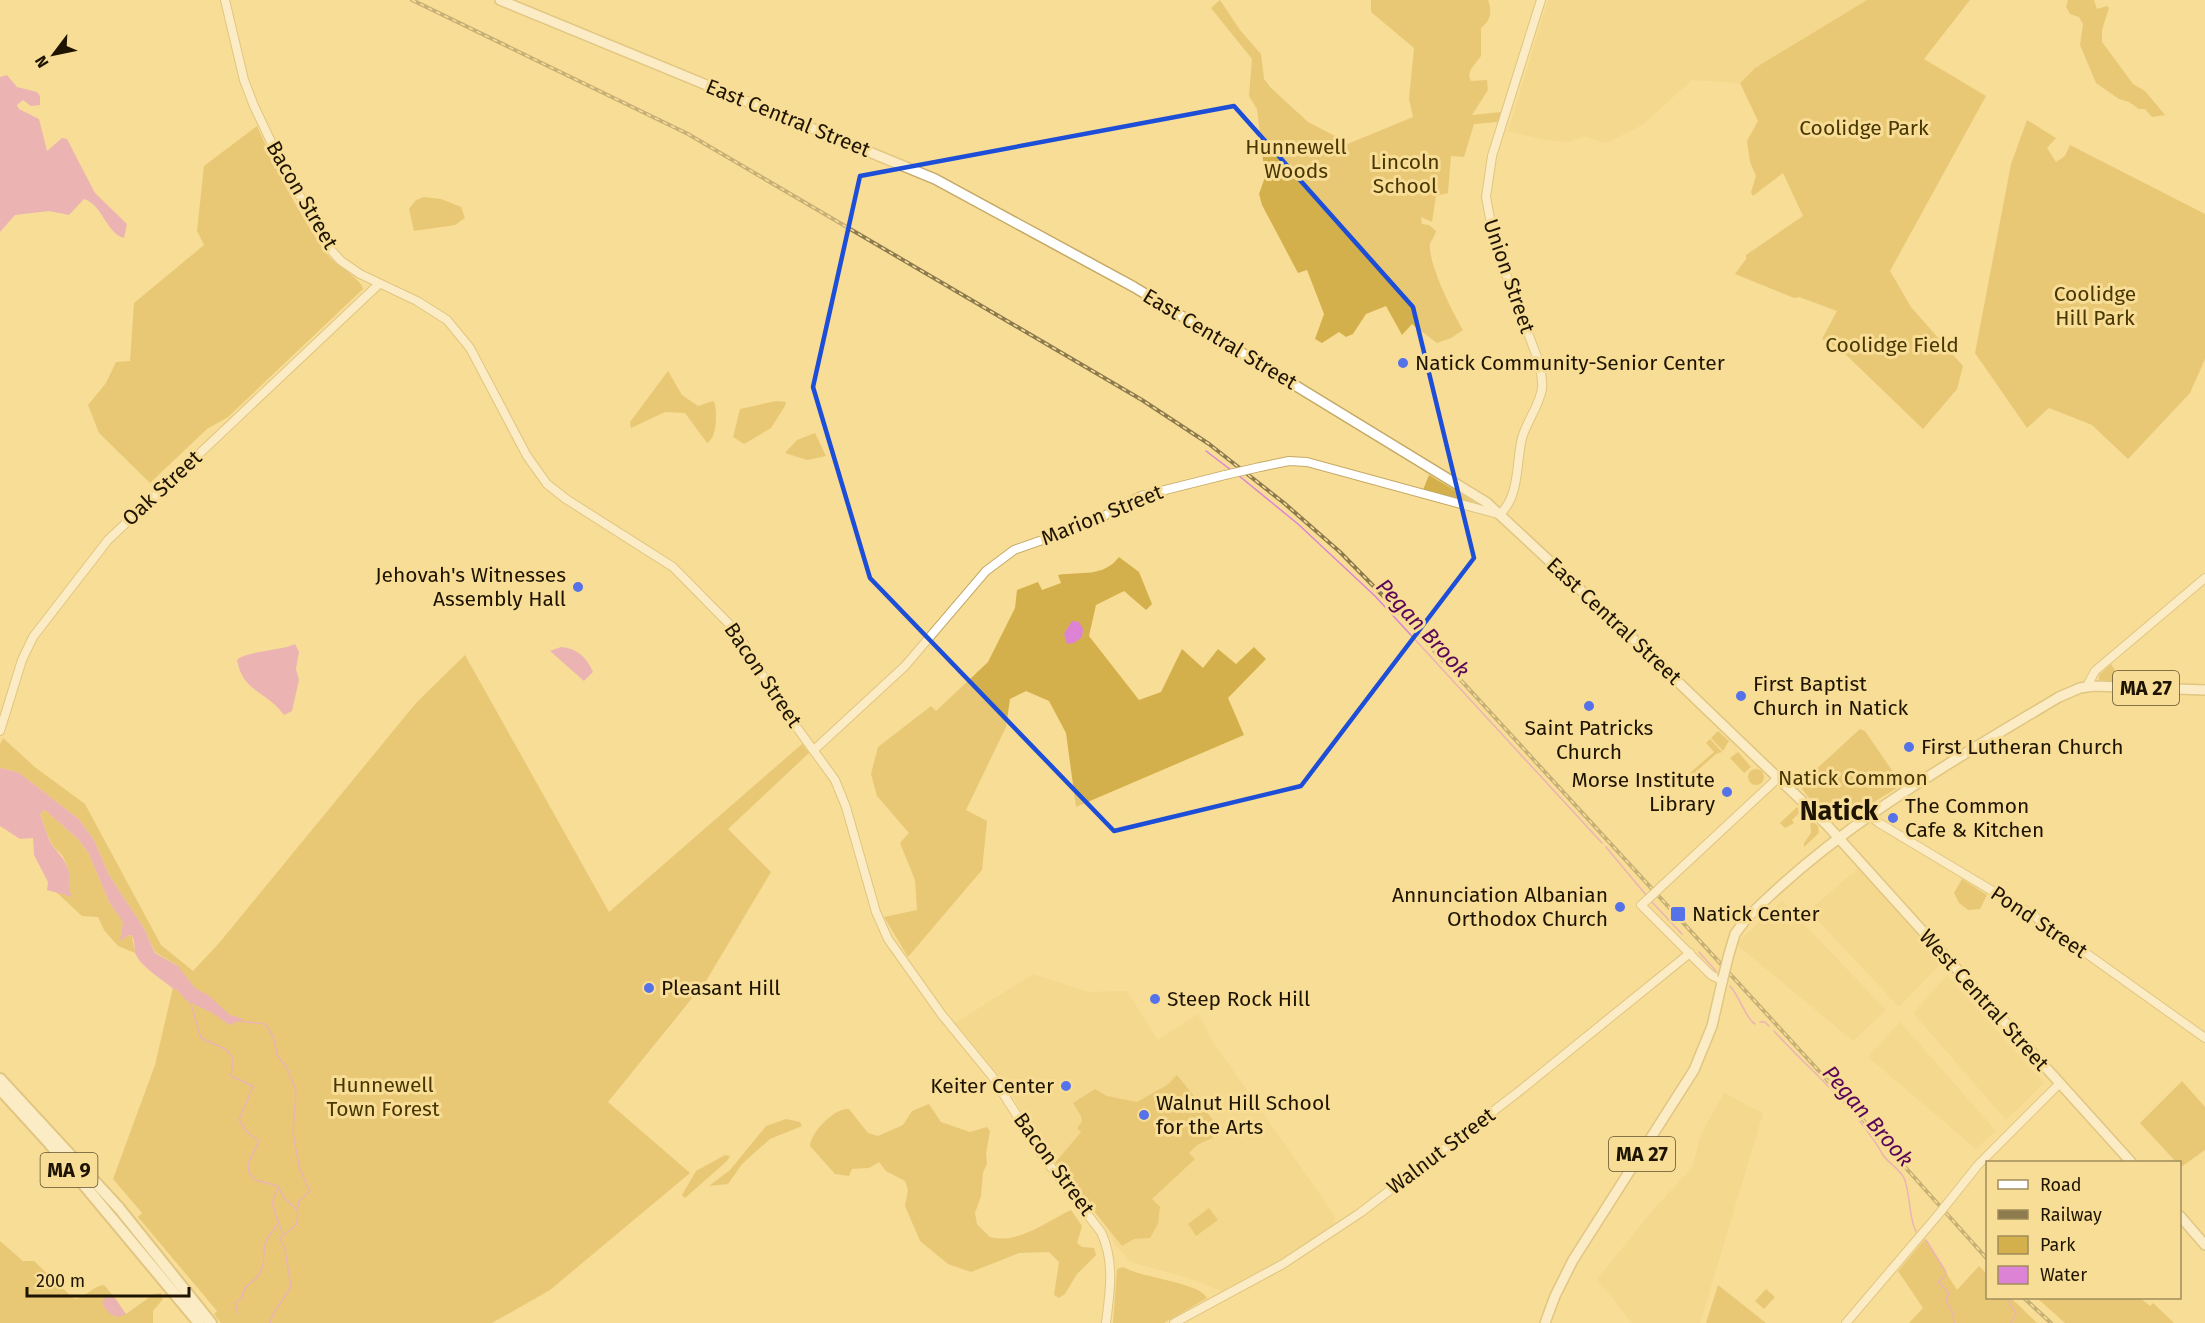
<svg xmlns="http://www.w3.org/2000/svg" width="2205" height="1323" font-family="'Fira Sans',sans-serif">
	<rect width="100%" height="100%" fill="#f8dd97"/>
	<g fill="#f0d384">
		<path d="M 1548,0 L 1867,0 L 1755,68 L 1740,83 L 1692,80 L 1642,125 L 1606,143 L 1585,137 L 1567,142 L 1544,140 L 1508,131 Z"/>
		<path d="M 1859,867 L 1943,961 L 1899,1007 L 1809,911 Z"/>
		<path d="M 1782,901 L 1886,1010 L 1853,1041 L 1736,944 Z"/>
		<path d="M 1033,974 L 1088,992 L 1127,991 L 1158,1040 L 1198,1014 L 1214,1043 L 1335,1216 L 1335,1224 L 1280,1260 L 1223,1292 L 1195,1280 L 1131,1262 L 1116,1246 L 1103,1221 L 1049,1154 L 997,1073 L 955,1023 Z"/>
		<path d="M 1947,975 L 2044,1083 L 2006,1120 L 1913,1013 Z"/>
		<path d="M 1900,1022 L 1996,1131 L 1976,1149 L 1868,1057 Z"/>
		<path d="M 1724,1093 L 1763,1113 L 1700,1323 L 1632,1323 L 1597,1279 L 1653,1210 L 1692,1168 L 1701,1134 Z"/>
	</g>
	<g fill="#d4b04c">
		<path d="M 1220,0 L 1240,30 L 1261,54 L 1264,79 L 1271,88 L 1308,122 L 1333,135 L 1345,145 L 1413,117 L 1409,99 L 1414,48 L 1371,12 L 1371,0 L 1488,0 C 1493,13 1490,21 1481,28 L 1481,56 L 1471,69 L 1469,76 L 1471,81 L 1487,80 L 1488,90 L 1472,115 L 1501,112 L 1498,122 L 1474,124 L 1464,157 L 1451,156 L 1448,193 L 1436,196 L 1432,222 L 1421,217 L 1422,224 L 1429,225 L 1436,231 C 1435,236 1431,240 1430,244 C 1428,264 1453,313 1463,330 L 1451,338 L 1437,343 L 1412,324 L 1402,335 L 1386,306 L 1366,314 L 1353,334 L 1346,337 L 1339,332 L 1322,343 L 1315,339 L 1324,314 L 1307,270 L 1298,273 L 1262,205 L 1259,194 L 1265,177 L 1257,109 L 1249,96 L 1252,59 L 1211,8 Z"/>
		<path d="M 1867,0 L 1970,0 L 1924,59 L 1986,96 L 1890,271 L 1911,307 L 1963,366 L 1957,389 L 1923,429 L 1842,351 L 1822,339 L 1837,311 L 1799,297 L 1794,298 L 1735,274 L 1746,259 L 1746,255 L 1803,216 L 1783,173 L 1753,196 L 1751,192 L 1756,176 L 1750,162 L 1747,141 L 1758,121 L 1740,83 L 1755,68 Z"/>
		<path d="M 2068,0 L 2094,0 L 2097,9 L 2107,6 L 2109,8 L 2102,30 L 2102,42 L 2133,84 L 2145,91 L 2165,115 L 2152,117 L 2145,109 L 2139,109 L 2129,102 L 2119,99 L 2096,83 L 2080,45 L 2083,24 L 2079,17 L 2070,14 L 2066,7 Z"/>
		<path d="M 2027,120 L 2056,138 L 2047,148 L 2056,162 L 2065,156 L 2070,145 L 2205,214 L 2205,359 L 2190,393 L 2128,459 L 2092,425 L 2049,408 L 2027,428 L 1975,353 L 2011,164 Z"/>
		<path d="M 257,126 C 276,169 299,215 327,254 C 335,265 361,278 363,289 L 228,417 L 207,429 L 150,483 L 99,433 L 88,405 L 106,383 L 116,362 L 130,361 L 134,303 L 204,245 L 197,231 L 204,166 Z"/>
		<path d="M 424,197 L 441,199 L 461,207 L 465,218 L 455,225 L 414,231 L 409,209 L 416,200 Z"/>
		<path d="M 668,371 L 682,395 L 698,406 L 713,401 L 715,404 C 717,415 717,438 707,443 L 685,413 L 665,412 L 631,428 L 630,422 Z"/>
		<path d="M 776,401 L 786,402 L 785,406 L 771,428 L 744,444 L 733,437 L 740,409 Z"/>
		<path d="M 815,433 L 826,456 L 807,460 L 785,453 L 797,440 Z"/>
		<path d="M 1429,475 L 1473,501 L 1473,503 L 1423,490 Z"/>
		<path d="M 1119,557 L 1139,572 L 1152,604 L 1146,610 L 1124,591 L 1096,605 L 1089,636 L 1139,700 L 1161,692 L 1182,649 L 1203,668 L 1218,649 L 1236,664 L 1254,647 L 1266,659 L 1228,698 L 1244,735 L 1076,807 L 1066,733 L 1049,701 L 1026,691 L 1010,699 L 1006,727 L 966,810 L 987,821 L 982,870 L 908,957 L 884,917 L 917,910 L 915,880 L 900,843 L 909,833 L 877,796 L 871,774 L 878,747 L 931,706 L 936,711 L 988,662 L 1015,608 L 1017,590 L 1038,582 L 1042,590 L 1061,583 L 1058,575 C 1081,571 1103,578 1119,557 Z"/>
		<path d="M 465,655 L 609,912 L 802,744 L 809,753 L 728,829 L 771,872 L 706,981 L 608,1102 L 690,1173 L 550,1290 L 492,1323 L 221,1323 L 214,1314 L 217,1311 L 138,1217 L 142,1213 L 113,1179 L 155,1065 L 178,966 L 155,952 L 144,928 L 109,875 L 94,840 L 79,819 L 18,772 L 0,768 L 0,744 L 3,738 L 36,768 L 85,804 L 161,945 L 193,971 L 220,942 L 416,703 Z"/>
		<path d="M 2111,664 L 2123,682 L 2099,680 L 2099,675 Z"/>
		<path d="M 1860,729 L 1865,731 L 1902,785 L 1841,822 C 1830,819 1802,794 1800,784 Z"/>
		<path d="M 1718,731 L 1729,741 L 1723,751 L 1711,738 Z"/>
		<path d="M 1710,739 L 1722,752 L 1716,754 L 1690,777 L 1689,783 L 1685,782 L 1683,779 L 1714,752 L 1706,743 Z"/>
		<path d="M 1738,752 L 1751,767 L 1744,773 L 1730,758 Z"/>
		<circle cx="1756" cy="777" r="8"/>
		<path d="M 1797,807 L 1805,815 L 1798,814 L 1792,820 L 1794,823 L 1785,828 L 1780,823 Z"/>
		<path d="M 45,810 L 79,840 L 89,854 L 109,902 L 123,921 L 122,934 L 132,936 L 135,953 L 118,946 L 104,930 L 98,917 L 82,916 L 55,891 L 66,895 C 72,884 69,866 62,855 C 58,850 52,847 50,840 C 46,832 43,822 40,814 Z"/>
		<path d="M 1810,819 L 1818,826 L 1819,833 L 1804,847 L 1804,843 L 1811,833 Z"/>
		<path d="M 1962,879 L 1987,895 L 1980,909 L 1968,910 L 1959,903 L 1954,893 Z"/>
		<path d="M 1177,1075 L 1213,1120 L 1216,1126 L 1213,1138 L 1197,1145 L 1189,1153 L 1195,1159 L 1152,1199 L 1160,1207 L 1158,1224 L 1150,1238 L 1134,1239 L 1122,1246 L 1055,1163 L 1081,1132 L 1077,1128 L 1082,1122 L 1081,1116 L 1073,1103 L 1095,1089 L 1107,1096 L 1137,1102 L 1167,1085 Z"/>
		<path d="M 2182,1081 L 2205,1107 L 2205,1150 L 2181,1167 L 2180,1162 L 2176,1162 L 2140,1123 Z"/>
		<path d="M 929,1104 L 941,1122 L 970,1132 L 987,1127 L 990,1131 L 986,1154 L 987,1164 L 983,1172 L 981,1196 L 975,1213 L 977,1224 L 990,1237 C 1018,1245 1047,1221 1071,1210 L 1082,1226 L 1077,1243 L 1082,1247 L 1094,1248 L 1096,1255 L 1077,1274 L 1065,1294 L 1059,1298 L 1054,1295 L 1059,1262 L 1049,1252 L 1019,1253 L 971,1272 L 948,1264 L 920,1241 L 905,1206 L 908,1190 L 905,1181 L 886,1171 L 879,1162 L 869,1168 L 852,1169 L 849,1176 L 835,1174 L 810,1146 C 810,1133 835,1107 849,1109 L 868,1133 L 878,1136 L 903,1125 L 912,1111 Z"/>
		<path d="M 786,1119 L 800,1122 L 802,1126 L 770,1139 L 742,1164 L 728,1184 L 709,1186 L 730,1170 L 766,1126 Z"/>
		<path d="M 725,1155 L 730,1156 L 727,1161 L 685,1198 L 682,1195 L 696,1171 Z"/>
		<path d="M 1209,1208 L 1218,1220 L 1196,1236 L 1188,1224 Z"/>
		<path d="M 1925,1239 L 1957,1290 L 1979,1266 L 1987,1274 L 1988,1298 L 2011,1298 L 2037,1323 L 1909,1323 L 1923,1308 L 1898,1271 Z"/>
		<path d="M 0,1241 L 23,1261 L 34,1261 L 74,1299 C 86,1298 92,1286 104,1285 L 115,1298 L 108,1298 L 126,1314 L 154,1294 L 161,1293 L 163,1299 L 153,1311 L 153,1323 L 0,1323 Z"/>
		<path d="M 1123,1267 C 1141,1278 1199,1282 1207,1298 L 1164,1323 L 1113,1323 L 1117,1269 Z"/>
		<path d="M 1718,1285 L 1766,1323 L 1706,1323 Z"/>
		<path d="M 1766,1289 L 1775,1297 L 1764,1309 L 1755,1301 Z"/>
		<path d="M 2037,1298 L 2140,1298 L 2150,1306 L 2153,1303 L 2174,1323 L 2065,1323 Z"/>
	</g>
	<g fill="#dc83d6">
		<path d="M 7,75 L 17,87 L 37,92 L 40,96 L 40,105 L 31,106 L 23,100 L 17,105 L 19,109 L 39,119 L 47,151 L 62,138 L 67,139 L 95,193 L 127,224 L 124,238 C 106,233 103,205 84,199 L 69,215 L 49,211 L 15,215 L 0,232 L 0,77 Z"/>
		<path d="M 1072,621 L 1079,622 L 1083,629 L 1082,637 L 1074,643 L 1067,644 L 1064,634 Z"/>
		<path d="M 295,644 L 299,652 L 296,669 L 299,680 L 292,711 L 284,715 C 267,691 243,693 237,660 C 245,651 281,651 295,644 Z"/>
		<path d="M 561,647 C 576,648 587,657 593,672 L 584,681 L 550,651 Z"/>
		<path d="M 0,768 L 18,772 L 79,819 L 94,840 L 109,875 L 144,928 L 155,953 L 178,966 L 195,988 L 208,995 L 230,1015 L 244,1019 L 229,1025 L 214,1014 L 187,1001 L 176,989 L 176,991 C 166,982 141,967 136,955 C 133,948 136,942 132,936 L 129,935 L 120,941 L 123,922 L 109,902 L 89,854 L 79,840 L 45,810 L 40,814 C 42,819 49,841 52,845 C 58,853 65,859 68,869 C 72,880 65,885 73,897 L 47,890 L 48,882 L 34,855 L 33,838 L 20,839 L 0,826 Z"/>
		<path d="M 106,1296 L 115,1298 L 126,1314 L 118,1317 L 110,1314 L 102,1304 Z"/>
	</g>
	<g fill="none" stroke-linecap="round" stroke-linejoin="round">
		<g stroke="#dc83d6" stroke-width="1.5">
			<path d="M 1206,451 L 1231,470"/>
			<path d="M 1238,475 L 1298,524 L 1375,596 L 1602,843"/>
			<path d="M 1606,847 L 1646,895"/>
			<path d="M 1651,901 L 1682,934"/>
			<path d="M 1699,952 L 1716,971"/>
			<path d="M 1730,986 C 1740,997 1746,1019 1755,1024"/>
			<path d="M 191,1004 L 201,1038 L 227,1050 L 233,1059 L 231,1076 L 253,1086 L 239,1120 L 248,1133 L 259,1141 L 248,1164 L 249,1173 L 256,1180 L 278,1186 L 284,1198 L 297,1210 L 298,1216 L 296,1225 L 280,1238 L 285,1250 L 291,1287 L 273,1314 L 270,1323"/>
			<path d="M 239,1021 L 265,1024 L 274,1038 L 277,1055 L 287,1068 L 296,1091 L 293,1134 L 300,1170 L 310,1191 L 299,1201 L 297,1210"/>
			<path d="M 1760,1022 L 1765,1022 L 1769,1026"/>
			<path d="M 1774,1031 C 1810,1071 1857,1108 1883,1155 C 1888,1163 1899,1168 1904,1178 C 1911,1195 1908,1215 1916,1232"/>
			<path d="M 278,1187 L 272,1203 L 282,1233"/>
			<path d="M 1926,1240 L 1946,1272 L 1945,1277 L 1938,1282 L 1949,1293 L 1946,1300 L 1953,1314 L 1954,1323"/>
			<path d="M 2007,1298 L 2016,1314 L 2011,1323"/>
			<path d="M 238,1313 L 235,1303 L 242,1298 C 243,1284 251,1285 258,1276 C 265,1267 263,1255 265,1244 C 267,1236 273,1230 278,1224"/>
		</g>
		<g stroke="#c4aa65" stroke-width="10">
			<g id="minor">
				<path d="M 225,0 L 244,80 L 254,106 L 282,165 L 331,250 L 341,261 L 360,274 L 417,301 L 447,320 L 470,348 L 527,456 L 547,484 L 566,499 L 673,567 L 737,632 L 779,703 L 835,780 L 846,807 L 876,912 L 888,939 L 942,1015 L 992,1076 L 1044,1158 L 1101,1232 C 1115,1261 1110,1292 1106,1323"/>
				<path d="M 1260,467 L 1289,461 L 1307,462 L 1494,513 L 1500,514 C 1520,496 1516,462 1522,438 C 1527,421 1539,406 1542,389 C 1543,379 1540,367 1537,357 L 1495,245 L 1486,197 L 1492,156 L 1541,0"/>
				<path d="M 2087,686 L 2095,671 L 2205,578"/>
				<path d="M 0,731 L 22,660 L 33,637 L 108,540 L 379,284"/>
				<path d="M 815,749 L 905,666 L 986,571 L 1014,550 L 1091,523 L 1141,496 L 1225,475"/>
				<path d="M 1869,815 L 1879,823 L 2031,914 L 2205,1038"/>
				<path d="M 1664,884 L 1779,777"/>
				<path d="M 1648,899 L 1641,905 L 1711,975 L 1723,981"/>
				<path d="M 1950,1200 L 1978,1165 L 2060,1083"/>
				<path d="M 1174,1323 L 1283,1264 L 1360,1213 L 1517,1093 L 1690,953"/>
				<path d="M 1846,1323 L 1938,1215"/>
			</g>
		</g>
		<g stroke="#c4aa65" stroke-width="12">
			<g id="major">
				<path d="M 500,0 L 935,179 L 1134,287 L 1486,502 L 1627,633 L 1826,824 L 2131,1162"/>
				<path d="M 1729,954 L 1735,934 L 1746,919 C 1837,826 1949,763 2059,697 L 2080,688 L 2094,686 L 2205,690"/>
				<path d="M 2180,1216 L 2205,1245"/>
				<path d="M 1545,1323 L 1555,1296 L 1573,1260 L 1694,1070 L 1712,1026 L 1723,978"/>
			</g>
		</g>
		<g stroke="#c4aa65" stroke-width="14">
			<g id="highway">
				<path d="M 0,1079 L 119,1208 L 211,1323"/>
				<path d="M 0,1089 L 50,1144 L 199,1323"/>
			</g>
		</g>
		<use href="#minor" stroke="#fff" stroke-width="8"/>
		<use href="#major" stroke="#fff" stroke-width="9"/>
		<use href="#highway" stroke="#fff" stroke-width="10"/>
		<g stroke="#8d7a4d" stroke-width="4">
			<g id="rail">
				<path d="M 412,0 L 688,134 L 1142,400 L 1209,444 L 1284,503 L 1340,552 L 1391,604 L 1840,1094 L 1988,1260"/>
				<path d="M 2024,1298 L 2051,1323"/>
			</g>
		</g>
		<use href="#rail" stroke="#f8dd97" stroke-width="1.5" stroke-dasharray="4.5" stroke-linecap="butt"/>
		<g stroke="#c4aa65" stroke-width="10" stroke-linecap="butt">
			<g id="minor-bridge">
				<path d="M 1225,475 L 1260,467"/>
				<path d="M 1648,899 L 1664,884"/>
				<path d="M 1938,1215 L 1950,1200"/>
			</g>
		</g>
		<g stroke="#c4aa65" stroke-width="12" stroke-linecap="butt">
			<path id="major-bridge" d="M 1723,978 L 1729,954"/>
		</g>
		<use href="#minor-bridge" stroke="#fff" stroke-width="8"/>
		<use href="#major-bridge" stroke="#fff" stroke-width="9"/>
	</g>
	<path d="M0 0H2205V1323H0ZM 1234,106 L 1413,307 L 1474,558 L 1301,786 L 1114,831 L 870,578 L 813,387 L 860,176 Z" fill="#f8dd97" fill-opacity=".55" fill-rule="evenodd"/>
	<path fill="none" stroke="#1d4ed8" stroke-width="4.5" stroke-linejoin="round" d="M 1234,106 L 1413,307 L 1474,558 L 1301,786 L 1114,831 L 870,578 L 813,387 L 860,176 Z"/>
	<g fill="#5572e8" stroke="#f8dd97" stroke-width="2">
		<circle cx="1403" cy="363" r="6"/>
		<circle cx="578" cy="587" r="6"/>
		<circle cx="1741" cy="696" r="6"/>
		<circle cx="1589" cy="706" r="6"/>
		<circle cx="1909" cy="747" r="6"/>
		<circle cx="1727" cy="792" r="6"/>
		<circle cx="1893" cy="818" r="6"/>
		<circle cx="1620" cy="907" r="6"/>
		<rect x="1670" y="906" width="16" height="16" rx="3"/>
		<circle cx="649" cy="988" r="6"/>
		<circle cx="1155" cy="999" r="6"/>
		<circle cx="1066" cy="1086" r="6"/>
		<circle cx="1144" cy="1115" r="6"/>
	</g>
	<g text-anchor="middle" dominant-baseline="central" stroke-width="6" stroke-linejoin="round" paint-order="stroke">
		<g fill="#f8dd97" stroke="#5f502d" stroke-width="1.5">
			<rect x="2113" y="671" width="66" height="34" rx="4.5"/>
			<rect x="1609" y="1137" width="66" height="34" rx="4.5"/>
			<rect x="40.5" y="1153" width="57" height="34" rx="4.5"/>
		</g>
		<g font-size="20" font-weight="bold" fill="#1e1400">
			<text x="2146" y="688">MA 27</text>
			<text x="1642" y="1154">MA 27</text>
			<text x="69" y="1170">MA 9</text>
		</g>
		<g font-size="21" fill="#1e1400" stroke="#f8dd97">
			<text transform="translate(788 118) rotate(22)">East Central Street</text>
			<text transform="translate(302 195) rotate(60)">Bacon Street</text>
			<text transform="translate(1509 276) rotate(71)">Union Street</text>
			<text transform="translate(1220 339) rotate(31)">East Central Street</text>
			<text transform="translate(162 488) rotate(-43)">Oak Street</text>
			<text transform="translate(1102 515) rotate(-22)">Marion Street</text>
			<text transform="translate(1614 621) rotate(43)">East Central Street</text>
			<text transform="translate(763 675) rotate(56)">Bacon Street</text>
			<text transform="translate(2039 922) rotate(34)">Pond Street</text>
			<text transform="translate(1984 1000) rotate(48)">West Central Street</text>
			<text transform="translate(1441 1151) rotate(-37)">Walnut Street</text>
			<text transform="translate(1054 1164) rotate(54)">Bacon Street</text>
		</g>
		<g font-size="21" fill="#483700" stroke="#f8dd97">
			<text x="1864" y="128">Coolidge Park</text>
			<text x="1296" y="147">Hunnewell<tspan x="1296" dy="24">Woods</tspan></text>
			<text x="1405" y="162">Lincoln<tspan x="1405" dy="24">School</tspan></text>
			<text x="2095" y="294">Coolidge<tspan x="2095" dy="24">Hill Park</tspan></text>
			<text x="1892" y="345">Coolidge Field</text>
			<text x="1853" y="778">Natick Common</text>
			<text x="383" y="1085">Hunnewell<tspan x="383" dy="24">Town Forest</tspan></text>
		</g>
		<g font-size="21" fill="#1e1400" stroke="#f8dd97" text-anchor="start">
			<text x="1415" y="363">Natick Community-Senior Center</text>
			<text x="566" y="575" text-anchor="end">Jehovah's Witnesses<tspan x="566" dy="24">Assembly Hall</tspan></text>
			<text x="1753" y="684">First Baptist<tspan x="1753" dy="24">Church in Natick</tspan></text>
			<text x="1589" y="728" text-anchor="middle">Saint Patricks<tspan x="1589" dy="24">Church</tspan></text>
			<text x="1921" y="747">First Lutheran Church</text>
			<text x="1715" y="780" text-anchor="end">Morse Institute<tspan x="1715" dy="24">Library</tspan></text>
			<text x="1905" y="806">The Common<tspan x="1905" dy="24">Cafe &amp; Kitchen</tspan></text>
			<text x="1608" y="895" text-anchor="end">Annunciation Albanian<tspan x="1608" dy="24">Orthodox Church</tspan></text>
			<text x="1692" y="914">Natick Center</text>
			<text x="661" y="988">Pleasant Hill</text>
			<text x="1167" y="999">Steep Rock Hill</text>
			<text x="1054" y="1086" text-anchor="end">Keiter Center</text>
			<text x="1156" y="1103">Walnut Hill School<tspan x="1156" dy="24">for the Arts</tspan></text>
		</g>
		<g font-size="22" font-style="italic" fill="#5a0558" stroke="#f8dd97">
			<text transform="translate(1423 628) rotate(47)">Pegan Brook</text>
			<text transform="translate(1868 1116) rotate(49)">Pegan Brook</text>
		</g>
		<g font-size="27" font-weight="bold" fill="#1e1400" stroke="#f8dd97">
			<text x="1839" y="811">Natick</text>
		</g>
	</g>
	<rect x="1986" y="1161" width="195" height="138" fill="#f8dd97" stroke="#a18d5b" stroke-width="1.5"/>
	<rect x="1998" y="1180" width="30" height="9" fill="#ffffff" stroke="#a18d5b" stroke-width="1.5"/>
	<text x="2040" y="1191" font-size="18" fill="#1e1400">Road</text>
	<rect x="1998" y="1210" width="30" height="9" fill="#8d7a4d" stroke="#a18d5b" stroke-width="1.5"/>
	<text x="2040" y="1221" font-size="18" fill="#1e1400">Railway</text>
	<rect x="1998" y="1236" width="30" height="18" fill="#d4b04c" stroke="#a18d5b" stroke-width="1.5"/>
	<text x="2040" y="1251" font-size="18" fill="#1e1400">Park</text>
	<rect x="1998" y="1266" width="30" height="18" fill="#dc83d6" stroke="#a18d5b" stroke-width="1.5"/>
	<text x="2040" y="1281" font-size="18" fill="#1e1400">Water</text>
	<g transform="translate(54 54) rotate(238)" stroke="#f8dd97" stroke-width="4.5" paint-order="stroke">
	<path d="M0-4.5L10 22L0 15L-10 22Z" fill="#1e1400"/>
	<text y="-9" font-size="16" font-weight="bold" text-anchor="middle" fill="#1e1400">N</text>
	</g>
	<path d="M27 1287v9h162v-9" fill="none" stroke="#1e1400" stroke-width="3"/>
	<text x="36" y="1287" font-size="18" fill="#1e1400" stroke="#f8dd97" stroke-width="4.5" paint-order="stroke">200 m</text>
</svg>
